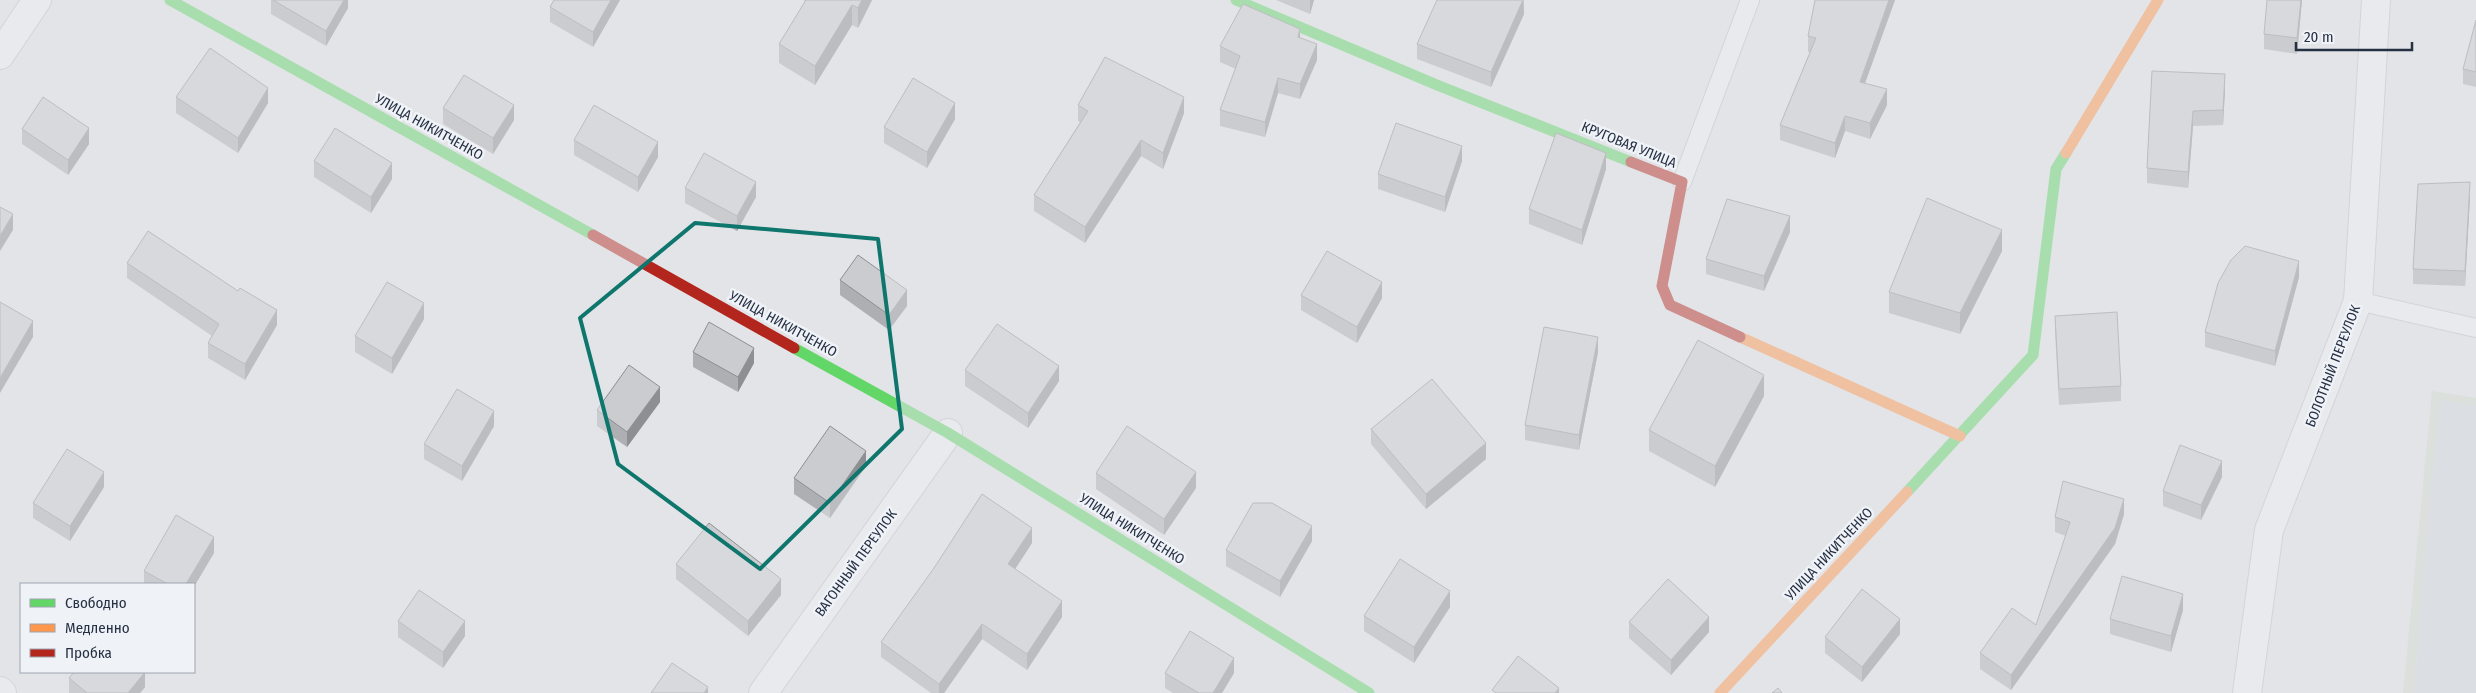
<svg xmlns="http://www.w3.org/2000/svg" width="2476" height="693" font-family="'Fira Sans Condensed',sans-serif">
	<rect width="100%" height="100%" fill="#e2e4e7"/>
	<path fill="#d2d7de" d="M 2441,400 L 2476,406 L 2476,693 L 2414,693 L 2428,512 Z"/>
	<path fill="#d2dcd1" d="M 2432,391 L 2476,398 L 2476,406 L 2441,400 L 2428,512 L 2414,693 L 2403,693 Z"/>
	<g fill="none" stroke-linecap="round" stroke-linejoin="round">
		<g stroke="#c0c2c5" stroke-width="20">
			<g id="lane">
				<path d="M 1682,182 L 1750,0"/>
				<path d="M 2358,301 L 2476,328"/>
			</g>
		</g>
		<g stroke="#c0c2c5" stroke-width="30">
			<g id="street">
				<path d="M 0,55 L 37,0"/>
				<path d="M 0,691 L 2,693"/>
				<path d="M 763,693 L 948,433"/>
				<path d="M 2247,693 L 2269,530 L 2358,301 L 2376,0"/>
			</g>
		</g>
		<use href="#lane" stroke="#f1f2f4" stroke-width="18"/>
		<use href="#street" stroke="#f1f2f4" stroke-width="28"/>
		<g stroke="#63d668" stroke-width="11">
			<path d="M 170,0 L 593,235"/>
			<path d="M 1236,0 L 1437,85 L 1631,162"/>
			<path d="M 794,348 L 948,433 L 1369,693"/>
			<path d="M 1907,492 L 2033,355 L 2056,169 L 2066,153"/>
		</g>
		<g stroke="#ff974d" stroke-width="11">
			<path d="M 2066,153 L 2158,0"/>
			<path d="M 1740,337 L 1960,436"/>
			<path d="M 1720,693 L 1907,492"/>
		</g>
		<g stroke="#b3261e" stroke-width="11">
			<path d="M 1631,162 L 1682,182 L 1662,286 L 1670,305 L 1740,337"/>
			<path d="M 593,235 L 794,348"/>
		</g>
	</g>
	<g fill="#aeafb3">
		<path d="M 271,0 L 348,0 L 348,8 L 326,46 L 271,14 Z"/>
		<path d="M 554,0 L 620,0 L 593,47 L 550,22 L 550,7 Z"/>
		<path d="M 803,0 L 872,0 L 858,28 L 852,25 L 815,85 L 779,63 L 779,44 L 805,1 Z"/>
		<path d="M 1276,0 L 1314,0 L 1310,14 Z"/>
		<path d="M 1524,0 L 1524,14 L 1491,87 L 1417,59 L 1417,44 Z"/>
		<path d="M 1815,0 L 1895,0 L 1865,83 L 1887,105 L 1870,139 L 1845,131 L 1835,158 L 1780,140 L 1780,125 L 1810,52 L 1808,52 L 1808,36 Z"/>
		<path d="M 2302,0 L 2297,54 L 2264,49 L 2264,34 Z"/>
		<path d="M 2476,20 L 2476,87 L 2463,84 L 2463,69 Z"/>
		<path d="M 1300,38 L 1317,60 L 1300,99 L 1278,93 L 1265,137 L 1220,126 L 1220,110 L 1236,69 L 1220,62 L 1220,46 Z"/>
		<path d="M 2152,71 L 2225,90 L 2223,125 L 2193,126 L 2188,188 L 2147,183 L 2147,168 Z"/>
		<path d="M 176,97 L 268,103 L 238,153 L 176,113 Z"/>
		<path d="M 1078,105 L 1184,113 L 1163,169 L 1141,156 L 1085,243 L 1034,211 L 1034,195 L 1080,122 L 1078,121 Z"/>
		<path d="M 443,108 L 514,120 L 493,154 L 443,124 Z"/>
		<path d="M 955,119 L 927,168 L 884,143 L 884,127 Z"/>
		<path d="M 22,129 L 89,144 L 68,175 L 22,144 Z"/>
		<path d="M 574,140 L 658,157 L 638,192 L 574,155 Z"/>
		<path d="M 314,161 L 392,179 L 371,213 L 314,177 Z"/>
		<path d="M 1462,161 L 1445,212 L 1378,189 L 1378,174 Z"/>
		<path d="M 1606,169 L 1582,245 L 1529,224 L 1529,209 Z"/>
		<path d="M 685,188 L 756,197 L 737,231 L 685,203 Z"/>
		<path d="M 2470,197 L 2465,286 L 2413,284 L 2413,269 Z"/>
		<path d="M 1790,232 L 1764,291 L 1706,274 L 1706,259 Z"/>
		<path d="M 2002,251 L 1960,334 L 1889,313 L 1889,292 Z"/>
		<path d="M 127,263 L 277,325 L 245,380 L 208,358 L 208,343 L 212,336 L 127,278 Z"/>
		<path d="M 2299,277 L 2275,366 L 2205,347 L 2205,332 Z"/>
		<path d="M 840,280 L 907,306 L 889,330 L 840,295 Z"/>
		<path d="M 1301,295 L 1382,298 L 1357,343 L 1301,310 Z"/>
		<path d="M 2055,316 L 2121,386 L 2121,401 L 2059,405 L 2055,331 Z"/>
		<path d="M 424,319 L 392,374 L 355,352 L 355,336 Z"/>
		<path d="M 693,352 L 754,363 L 738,392 L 693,367 Z"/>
		<path d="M 1598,352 L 1579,450 L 1525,440 L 1525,425 Z"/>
		<path d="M 965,370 L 1059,381 L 1028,428 L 965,386 Z"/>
		<path d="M 1764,396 L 1715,487 L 1649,451 L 1649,430 Z"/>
		<path d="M 660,402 L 627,447 L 597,426 L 597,410 Z"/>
		<path d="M 494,426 L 462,481 L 424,459 L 424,444 Z"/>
		<path d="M 1371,429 L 1486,459 L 1426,509 L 1371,444 Z"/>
		<path d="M 866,466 L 830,518 L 794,494 L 794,478 Z"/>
		<path d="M 1096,473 L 1196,488 L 1164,535 L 1096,489 Z"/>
		<path d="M 2222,477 L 2201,520 L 2163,506 L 2163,491 Z"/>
		<path d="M 104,487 L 70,541 L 33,518 L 33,503 Z"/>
		<path d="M 2124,514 L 2115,544 L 2011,690 L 1980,669 L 1980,653 L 2036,625 L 2066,536 L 2055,532 L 2055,517 Z"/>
		<path d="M 1312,541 L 1280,597 L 1226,566 L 1226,550 Z"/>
		<path d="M 1032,543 L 1015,569 L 1062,617 L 1027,670 L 982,639 L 944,693 L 931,693 L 881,657 L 881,642 Z"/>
		<path d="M 214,553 L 194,584 L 144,584 L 144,571 Z"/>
		<path d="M 676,564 L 781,595 L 748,636 L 676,579 Z"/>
		<path d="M 1450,607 L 1414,663 L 1364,631 L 1364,616 Z"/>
		<path d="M 2183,610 L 2171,652 L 2110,634 L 2110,619 Z"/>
		<path d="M 398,621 L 465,636 L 443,668 L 398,637 Z"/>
		<path d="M 1629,622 L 1709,632 L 1671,675 L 1629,638 Z"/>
		<path d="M 1900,634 L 1862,682 L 1825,653 L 1825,637 Z"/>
		<path d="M 145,672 L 145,687 L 140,693 L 69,693 L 69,678 Z"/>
		<path d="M 1165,673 L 1234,673 L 1222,693 L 1173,693 L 1165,688 Z"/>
	</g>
	<g fill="#8d8f92">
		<path d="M 344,0 L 348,0 L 348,8 L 326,46 L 326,31 Z"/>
		<path d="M 611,0 L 620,0 L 593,47 L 593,32 Z"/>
		<path d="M 862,0 L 872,0 L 858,28 L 858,8 Z"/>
		<path d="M 1310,0 L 1314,0 L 1310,14 Z"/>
		<path d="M 1523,0 L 1524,14 L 1491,87 L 1491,72 Z"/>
		<path d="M 1889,0 L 1895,0 L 1860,97 L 1860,82 Z"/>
		<path d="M 2301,0 L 2302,0 L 2297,54 L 2297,38 Z"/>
		<path d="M 852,5 L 852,25 L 815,85 L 815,66 Z"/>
		<path d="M 1300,29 L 1300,44 L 1298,37 Z"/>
		<path d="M 1317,44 L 1317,60 L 1300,99 L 1300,84 Z"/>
		<path d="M 2225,74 L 2225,90 L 2223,125 L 2223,110 Z"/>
		<path d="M 1278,78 L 1278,93 L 1265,137 L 1265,122 Z"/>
		<path d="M 268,88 L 268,103 L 238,153 L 238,138 Z"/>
		<path d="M 1887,89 L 1887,105 L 1870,139 L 1870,123 Z"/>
		<path d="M 1184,97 L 1184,113 L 1163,169 L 1163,153 Z"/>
		<path d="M 955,103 L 955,119 L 927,168 L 927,152 Z"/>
		<path d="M 514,105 L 514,120 L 493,154 L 493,138 Z"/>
		<path d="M 2193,111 L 2193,126 L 2188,188 L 2188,172 Z"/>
		<path d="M 1845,116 L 1845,131 L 1835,158 L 1835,143 Z"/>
		<path d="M 89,128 L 89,144 L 68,175 L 68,160 Z"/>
		<path d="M 1141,140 L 1141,156 L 1085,243 L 1085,227 Z"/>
		<path d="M 658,142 L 658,157 L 638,192 L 638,177 Z"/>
		<path d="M 1462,146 L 1462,161 L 1445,212 L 1445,197 Z"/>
		<path d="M 1606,153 L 1606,169 L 1582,245 L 1582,230 Z"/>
		<path d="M 392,163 L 392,179 L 371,213 L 371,197 Z"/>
		<path d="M 756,182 L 756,197 L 737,231 L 737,216 Z"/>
		<path d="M 2470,182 L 2470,197 L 2465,286 L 2465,271 Z"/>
		<path d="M 13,214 L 13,230 L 0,251 L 0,236 Z"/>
		<path d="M 1790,216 L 1790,232 L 1764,291 L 1764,276 Z"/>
		<path d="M 2002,230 L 2002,251 L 1960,334 L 1960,313 Z"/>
		<path d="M 2299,261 L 2299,277 L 2275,366 L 2275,351 Z"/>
		<path d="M 1382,282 L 1382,298 L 1357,343 L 1357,327 Z"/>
		<path d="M 907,290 L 907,306 L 889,330 L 889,315 Z"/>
		<path d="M 424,303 L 424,319 L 392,374 L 392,358 Z"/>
		<path d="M 277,310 L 277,325 L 245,380 L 245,364 Z"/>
		<path d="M 33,321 L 33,337 L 0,393 L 0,378 Z"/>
		<path d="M 1598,337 L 1598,352 L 1579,450 L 1579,435 Z"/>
		<path d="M 754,348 L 754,363 L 738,392 L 738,377 Z"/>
		<path d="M 1059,366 L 1059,381 L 1028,428 L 1028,413 Z"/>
		<path d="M 1764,375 L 1764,396 L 1715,487 L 1715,466 Z"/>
		<path d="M 660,387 L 660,402 L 627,447 L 627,432 Z"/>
		<path d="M 494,411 L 494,426 L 462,481 L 462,466 Z"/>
		<path d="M 1486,443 L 1486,459 L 1426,509 L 1426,494 Z"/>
		<path d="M 866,451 L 866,466 L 830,518 L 830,503 Z"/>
		<path d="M 2222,461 L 2222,477 L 2201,520 L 2201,505 Z"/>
		<path d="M 104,472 L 104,487 L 70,541 L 70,526 Z"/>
		<path d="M 1196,472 L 1196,488 L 1164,535 L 1164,519 Z"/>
		<path d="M 2124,499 L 2124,514 L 2115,544 L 2011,690 L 2011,675 Z"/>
		<path d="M 1312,526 L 1312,541 L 1280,597 L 1280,581 Z"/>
		<path d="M 1032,528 L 1032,543 L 1008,580 L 1008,564 Z"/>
		<path d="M 214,537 L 214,553 L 194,587 L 194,584 L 186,584 Z"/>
		<path d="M 781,579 L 781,595 L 748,636 L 748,621 Z"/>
		<path d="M 1450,591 L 1450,607 L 1414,663 L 1414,647 Z"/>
		<path d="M 2183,594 L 2183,610 L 2171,652 L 2171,636 Z"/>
		<path d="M 1062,601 L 1062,617 L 1027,670 L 1027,654 Z"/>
		<path d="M 1709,617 L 1709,632 L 1671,675 L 1671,660 Z"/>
		<path d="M 1900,619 L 1900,634 L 1862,682 L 1862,667 Z"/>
		<path d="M 465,621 L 465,636 L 443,668 L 443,652 Z"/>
		<path d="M 982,624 L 982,639 L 944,693 L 939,693 L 939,684 Z"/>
		<path d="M 1234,658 L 1234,673 L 1222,693 L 1213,693 Z"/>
		<path d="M 145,672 L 145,687 L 140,693 L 128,693 Z"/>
		<path d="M 708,687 L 708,693 L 704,693 Z"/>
		<path d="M 1559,688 L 1559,693 L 1555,693 Z"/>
	</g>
	<g fill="#caccd0" stroke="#8d8f92">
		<path d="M 273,0 L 344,0 L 326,31 Z"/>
		<path d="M 554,0 L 611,0 L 593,32 L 550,7 Z"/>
		<path d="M 806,0 L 862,0 L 858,8 L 852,5 L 815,66 L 779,44 Z"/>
		<path d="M 1437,0 L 1523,0 L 1491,72 L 1417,44 Z"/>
		<path d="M 1815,0 L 1889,0 L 1860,82 L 1887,89 L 1870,123 L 1845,116 L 1835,143 L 1780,125 L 1816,38 L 1808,36 Z"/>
		<path d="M 2267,0 L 2301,0 L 2297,38 L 2264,34 Z"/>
		<path d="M 1243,4 L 1300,29 L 1298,37 L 1317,44 L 1300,84 L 1278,78 L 1265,122 L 1220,110 L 1240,56 L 1220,46 Z"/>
		<path d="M 2476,20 L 2476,72 L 2463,69 Z"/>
		<path d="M 210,48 L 268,88 L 238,138 L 176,97 Z"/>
		<path d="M 1105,57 L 1184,97 L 1163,153 L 1141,140 L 1085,227 L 1034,195 L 1088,111 L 1078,105 Z"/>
		<path d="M 2152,71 L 2225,74 L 2223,110 L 2193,111 L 2188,172 L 2147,168 Z"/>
		<path d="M 464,75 L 514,105 L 493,138 L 443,108 Z"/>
		<path d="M 913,78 L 955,103 L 927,152 L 884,127 Z"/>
		<path d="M 43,97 L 89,128 L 68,160 L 22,129 Z"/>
		<path d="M 594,105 L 658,142 L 638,177 L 574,140 Z"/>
		<path d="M 1396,123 L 1462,146 L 1445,197 L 1378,174 Z"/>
		<path d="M 335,128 L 392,163 L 371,197 L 314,161 Z"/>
		<path d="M 1556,133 L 1606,153 L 1582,230 L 1529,209 Z"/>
		<path d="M 704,153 L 756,182 L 737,216 L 685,188 Z"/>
		<path d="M 2470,182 L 2465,271 L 2413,269 L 2418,184 Z"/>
		<path d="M 1927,198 L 2002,230 L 1960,313 L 1889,292 Z"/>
		<path d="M 1727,199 L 1790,216 L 1764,276 L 1706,259 Z"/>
		<path d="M 0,207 L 13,214 L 0,236 Z"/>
		<path d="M 148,231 L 238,291 L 240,288 L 277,310 L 245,364 L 208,343 L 219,324 L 127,263 Z"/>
		<path d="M 2245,246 L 2299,261 L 2275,351 L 2205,332 L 2218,283 L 2231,260 Z"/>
		<path d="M 1327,251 L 1382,282 L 1357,327 L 1301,295 Z"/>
		<path d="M 858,255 L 907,290 L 889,315 L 840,280 Z"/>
		<path d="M 387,282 L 424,303 L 392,358 L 355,336 Z"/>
		<path d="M 0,302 L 33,321 L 0,378 Z"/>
		<path d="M 2117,312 L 2121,386 L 2059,389 L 2055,316 Z"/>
		<path d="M 709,322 L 754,348 L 738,377 L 693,352 Z"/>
		<path d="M 997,324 L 1059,366 L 1028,413 L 965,370 Z"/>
		<path d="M 1544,327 L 1598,337 L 1579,435 L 1525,425 Z"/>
		<path d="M 1698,340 L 1764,375 L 1715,466 L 1649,430 Z"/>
		<path d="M 629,365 L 660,387 L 627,432 L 597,410 Z"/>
		<path d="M 1432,379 L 1486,443 L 1426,494 L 1371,429 Z"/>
		<path d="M 457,389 L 494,411 L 462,466 L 424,444 Z"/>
		<path d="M 830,426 L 866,451 L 830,503 L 794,478 Z"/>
		<path d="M 1127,426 L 1196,472 L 1164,519 L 1096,473 Z"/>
		<path d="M 2180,445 L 2222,461 L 2201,505 L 2163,491 Z"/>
		<path d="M 67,449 L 104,472 L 70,526 L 33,503 Z"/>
		<path d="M 2063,481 L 2124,499 L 2115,528 L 2011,675 L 1980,653 L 2012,608 L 2036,625 L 2070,522 L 2055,517 Z"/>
		<path d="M 982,494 L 1032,528 L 1008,564 L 1062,601 L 1027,654 L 982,624 L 939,684 L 881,642 L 934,568 Z"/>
		<path d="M 1253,503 L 1272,503 L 1312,526 L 1280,581 L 1226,550 Z"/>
		<path d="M 176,515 L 214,537 L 186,584 L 168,584 L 144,571 Z"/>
		<path d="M 709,523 L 781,579 L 748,621 L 676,564 Z"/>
		<path d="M 1400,559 L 1450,591 L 1414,647 L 1364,616 Z"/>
		<path d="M 2122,576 L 2183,594 L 2171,636 L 2110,619 Z"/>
		<path d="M 1668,579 L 1709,617 L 1671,660 L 1629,622 Z"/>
		<path d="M 1862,589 L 1900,619 L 1862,667 L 1825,637 Z"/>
		<path d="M 419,590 L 465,621 L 443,652 L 398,621 Z"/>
		<path d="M 1190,631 L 1234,658 L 1213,693 L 1199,693 L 1165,673 Z"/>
		<path d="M 1518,656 L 1559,688 L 1555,693 L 1496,693 L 1492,690 Z"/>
		<path d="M 672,663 L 708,687 L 704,693 L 651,693 Z"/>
		<path d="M 74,672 L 145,672 L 128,693 L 87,693 L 69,678 Z"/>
		<path d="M 1778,688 L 1782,693 L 1772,693 Z"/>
	</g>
	<path d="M0 0H2476V693H0ZM 695,223 L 878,239 L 902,429 L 760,569 L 618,464 L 580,318 Z" fill="#e2e4e7" fill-opacity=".55" fill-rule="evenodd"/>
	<path fill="none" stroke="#0f766e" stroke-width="4" stroke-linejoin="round" d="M 695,223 L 878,239 L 902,429 L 760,569 L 618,464 L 580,318 Z"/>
	<g text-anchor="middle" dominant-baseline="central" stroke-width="5" stroke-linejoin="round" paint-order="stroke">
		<g font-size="14" fill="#263043" stroke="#eff2f7">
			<text transform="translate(429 127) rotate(29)">УЛИЦА НИКИТЧЕНКО</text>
			<text transform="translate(1629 145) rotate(22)">КРУГОВАЯ УЛИЦА</text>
			<text transform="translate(783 324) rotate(29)">УЛИЦА НИКИТЧЕНКО</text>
			<text transform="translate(2333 366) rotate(-69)">БОЛОТНЫЙ ПЕРЕУЛОК</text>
			<text transform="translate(1132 529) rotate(32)">УЛИЦА НИКИТЧЕНКО</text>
			<text transform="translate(1829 554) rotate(-47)">УЛИЦА НИКИТЧЕНКО</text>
			<text transform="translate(856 563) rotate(-54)">ВАГОННЫЙ ПЕРЕУЛОК</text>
		</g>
	</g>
	<rect x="20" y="583" width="175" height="90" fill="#eff2f7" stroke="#9fa4af"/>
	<rect x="30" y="599" width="25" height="8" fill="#63d668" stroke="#9fa4af"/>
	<text x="65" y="608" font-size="15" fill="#263043">Свободно</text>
	<rect x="30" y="624" width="25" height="8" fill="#ff974d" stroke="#9fa4af"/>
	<text x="65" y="633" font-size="15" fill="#263043">Медленно</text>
	<rect x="30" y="649" width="25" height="8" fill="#b3261e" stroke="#9fa4af"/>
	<text x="65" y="658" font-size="15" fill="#263043">Пробка</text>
	<path d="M2296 42v8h116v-8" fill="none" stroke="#263043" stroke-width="2.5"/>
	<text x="2304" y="42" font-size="15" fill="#263043" stroke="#eff2f7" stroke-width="4" paint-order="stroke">20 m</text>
</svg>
